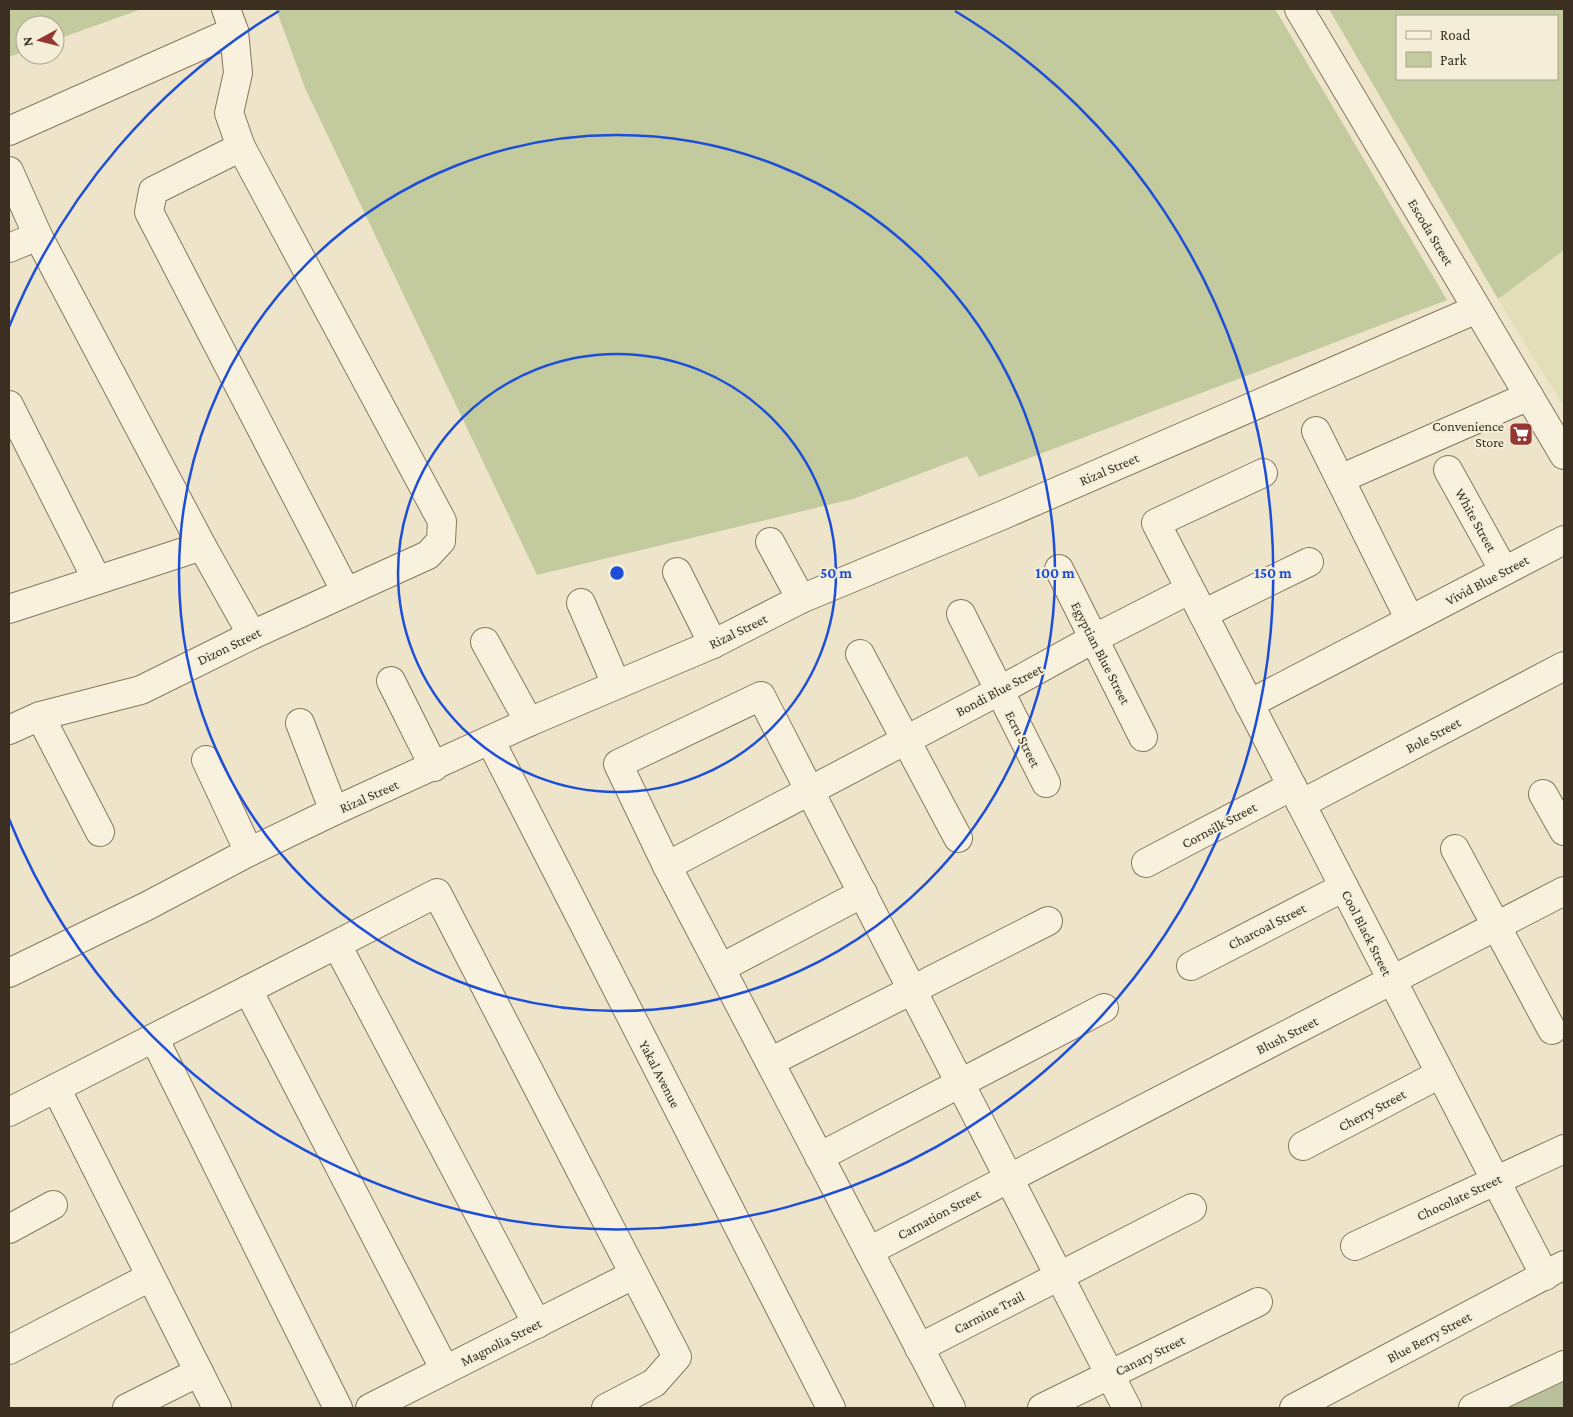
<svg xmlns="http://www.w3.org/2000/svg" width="1573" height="1417" font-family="'Crimson Pro',serif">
	<rect width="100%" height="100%" fill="#ede4c9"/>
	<path fill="#e2deb7" d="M 1564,250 L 1564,407 L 1498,299 Z"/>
	<g fill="#c3cb9e" fill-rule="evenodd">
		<path d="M 9,9 L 142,9 L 55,40 L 55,25 L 25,25 L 25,51 L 9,57 Z"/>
		<path d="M 276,9 L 1275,9 L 1447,300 L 979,477 L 967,456 L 853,499 L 537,575 L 305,88 Z"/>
		<path d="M 1329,9 L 1564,9 L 1564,250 L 1498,299 ZM 1397,16 L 1557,16 L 1557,79 L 1397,79 Z"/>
	</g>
	<path fill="#bac09c" d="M 1564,1356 L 1564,1408 L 1463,1408 Z"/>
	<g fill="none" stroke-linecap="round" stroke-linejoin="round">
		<g stroke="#88775f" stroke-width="30">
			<g id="minor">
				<path d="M 1299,9 L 1564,455"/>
				<path d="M 9,131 L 234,31"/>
				<path d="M 241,147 L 153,191 L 149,212 L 346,592"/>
				<path d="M 9,171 L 38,236 L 202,546 L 252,635"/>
				<path d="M 9,248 L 38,236"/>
				<path d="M 9,405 L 97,580"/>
				<path d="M 1316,431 L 1410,620"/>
				<path d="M 1448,470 L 1504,571"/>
				<path d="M 1263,473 L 1156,523 L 1545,1276"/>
				<path d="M 1340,479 L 1529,396"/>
				<path d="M 770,542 L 801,599"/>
				<path d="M 1059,569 L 1143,737"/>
				<path d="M 677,572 L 713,644"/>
				<path d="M 581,603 L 616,684"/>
				<path d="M 9,609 L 202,546"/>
				<path d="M 961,614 L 1046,783"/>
				<path d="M 1203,614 L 1309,562"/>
				<path d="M 485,642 L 529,722"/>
				<path d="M 860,654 L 958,838"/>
				<path d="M 391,681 L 434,767"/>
				<path d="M 1249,704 L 1564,540"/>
				<path d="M 40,716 L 100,832"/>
				<path d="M 300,723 L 334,811"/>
				<path d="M 9,730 L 40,716 L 141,690 L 252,635 L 428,555 L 441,541 L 442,521 L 241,147 L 229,113 L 238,73 L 234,31 L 226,9"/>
				<path d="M 490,740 L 831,1408"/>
				<path d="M 206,760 L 249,852"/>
				<path d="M 1543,794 L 1564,831"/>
				<path d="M 1301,804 L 1564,666"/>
				<path d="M 1455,849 L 1552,1030"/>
				<path d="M 1146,863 L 1292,786"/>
				<path d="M 667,866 L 999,691 L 1093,639 L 1189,590"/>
				<path d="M 337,945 L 537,1324"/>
				<path d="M 1191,966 L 1344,887"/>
				<path d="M 721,968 L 863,893"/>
				<path d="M 9,973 L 147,906 L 249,852 L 334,811 L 529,722 L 713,644 L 801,599 L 1003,515 L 1477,309"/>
				<path d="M 248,990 L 445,1370"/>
				<path d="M 154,1038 L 338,1408"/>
				<path d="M 770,1062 L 1048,921"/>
				<path d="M 56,1088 L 217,1408"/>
				<path d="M 9,1112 L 437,893 L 677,1357 L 654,1383 L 606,1408"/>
				<path d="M 1303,1146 L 1440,1074"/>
				<path d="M 819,1157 L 1104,1008"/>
				<path d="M 9,1229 L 53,1205"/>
				<path d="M 1355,1246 L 1564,1149"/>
				<path d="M 869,1251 L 1564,891"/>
				<path d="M 919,1348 L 1192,1208"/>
				<path d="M 9,1350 L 150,1277"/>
				<path d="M 127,1408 L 199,1372"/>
				<path d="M 370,1408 L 633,1275"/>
				<path d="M 951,1408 L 667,866 L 618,764 L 761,696 L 1127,1408"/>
				<path d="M 1042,1408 L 1258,1302"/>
				<path d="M 1294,1408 L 1564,1265"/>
				<path d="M 1473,1408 L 1564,1365"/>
			</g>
		</g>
		<use href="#minor" stroke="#f8f1dd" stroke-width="28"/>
	</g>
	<g fill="none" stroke="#1d4ed8" stroke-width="2.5">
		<circle cx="617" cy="573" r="219"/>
		<circle cx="617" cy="573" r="438"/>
		<path d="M9 327A656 656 0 0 1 279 11M955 11A656 656 0 1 1 9 819"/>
	</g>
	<defs>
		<g id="supermarket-square" transform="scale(1.25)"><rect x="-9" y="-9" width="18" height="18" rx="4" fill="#943732" stroke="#f4eed9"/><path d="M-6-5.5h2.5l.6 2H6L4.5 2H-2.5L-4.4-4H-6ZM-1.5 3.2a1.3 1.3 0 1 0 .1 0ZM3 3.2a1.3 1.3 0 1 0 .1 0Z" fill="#fff"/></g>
	</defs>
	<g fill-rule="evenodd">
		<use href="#supermarket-square" x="1521" y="434"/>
	</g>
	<g text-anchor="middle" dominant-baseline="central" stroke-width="4" stroke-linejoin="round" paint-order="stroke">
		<g font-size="14" fill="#3a2f21" stroke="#f4eed9">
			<text transform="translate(1431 232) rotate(59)">Escoda Street</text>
			<text transform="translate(1109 469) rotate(-23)">Rizal Street</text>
			<text transform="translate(1476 520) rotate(61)">White Street</text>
			<text transform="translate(1487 580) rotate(-28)">Vivid Blue Street</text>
			<text transform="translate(738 631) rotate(-26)">Rizal Street</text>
			<text transform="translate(229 646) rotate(-26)">Dizon Street</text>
			<text transform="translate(1101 653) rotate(63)">Egyptian Blue Street</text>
			<text transform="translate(999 690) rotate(-28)">Bondi Blue Street</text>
			<text transform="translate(1433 735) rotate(-28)">Bole Street</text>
			<text transform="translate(1023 739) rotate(63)">Ecru Street</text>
			<text transform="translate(369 796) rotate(-24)">Rizal Street</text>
			<text transform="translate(1219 825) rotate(-28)">Cornsilk Street</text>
			<text transform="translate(1267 926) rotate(-27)">Charcoal Street</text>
			<text transform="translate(1367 933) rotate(63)">Cool Black Street</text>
			<text transform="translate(1287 1035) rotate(-27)">Blush Street</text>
			<text transform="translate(660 1074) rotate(63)">Yakal Avenue</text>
			<text transform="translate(1372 1110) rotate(-28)">Cherry Street</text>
			<text transform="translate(1459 1197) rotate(-25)">Chocolate Street</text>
			<text transform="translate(939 1214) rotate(-28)">Carnation Street</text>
			<text transform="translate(989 1312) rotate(-27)">Carmine Trail</text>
			<text transform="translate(1429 1337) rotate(-28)">Blue Berry Street</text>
			<text transform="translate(501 1342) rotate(-27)">Magnolia Street</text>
			<text transform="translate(1150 1355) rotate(-26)">Canary Street</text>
		</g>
		<g font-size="14" fill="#3a2f21" stroke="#f4eed9" text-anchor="end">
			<text x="1504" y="426">Convenience<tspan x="1504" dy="16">Store</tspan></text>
		</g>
	</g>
	<circle cx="617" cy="573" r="8" fill="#1d4ed8" stroke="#f4eed9" stroke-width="2.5"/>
	<g font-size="15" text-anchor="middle" font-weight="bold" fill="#1d4ed8" stroke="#f4eed9" stroke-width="4" stroke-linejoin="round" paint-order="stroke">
		<text x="836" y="578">50 m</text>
		<text x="1055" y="578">100 m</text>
		<text x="1273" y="578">150 m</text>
	</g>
	<rect width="1573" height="1417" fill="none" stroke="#3a2f21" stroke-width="20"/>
	<rect x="1396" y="15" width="162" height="65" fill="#f4eed9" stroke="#aaa28f"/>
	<rect x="1406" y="31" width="25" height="8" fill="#f8f1dd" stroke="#aaa28f"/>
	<text x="1440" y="40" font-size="15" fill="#3a2f21">Road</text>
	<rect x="1406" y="52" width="25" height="15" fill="#c3cb9e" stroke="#aaa28f"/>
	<text x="1440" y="65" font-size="15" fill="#3a2f21">Park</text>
	<g transform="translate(40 40) rotate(263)"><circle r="24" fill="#f4eed9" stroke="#aaa28f"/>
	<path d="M0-4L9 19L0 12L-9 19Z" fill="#943732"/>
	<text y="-8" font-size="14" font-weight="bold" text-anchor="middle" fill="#3a2f21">N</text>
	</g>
</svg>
